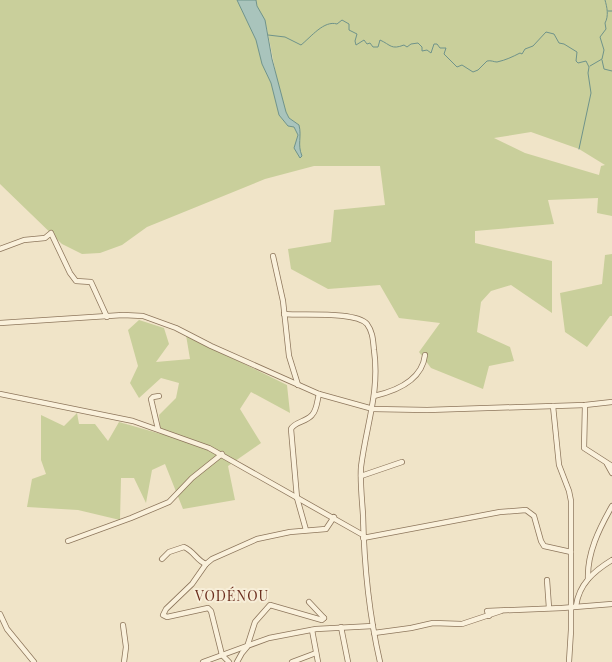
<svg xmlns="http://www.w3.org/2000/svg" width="612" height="662" font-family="'Playfair Display',serif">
	<rect width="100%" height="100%" fill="#f0e4c8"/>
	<g fill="#c9cf9b" fill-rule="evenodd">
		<path d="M 0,0 L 237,0 L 256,40 L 262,64 L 271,83 L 279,115 L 288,126 L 294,127 L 298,135 L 294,148 L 302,156 C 297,144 302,137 299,125 L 289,118 L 286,112 C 277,85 273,57 267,29 C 265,19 257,11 256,0 L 612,0 L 612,216 L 597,213 L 598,198 L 548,200 L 554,224 L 475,231 L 475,243 L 552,261 L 552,313 L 511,285 L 491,291 L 481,302 L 477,332 L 510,347 L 514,361 L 489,366 L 483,389 L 431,368 L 419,352 L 440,323 L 399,318 L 380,285 L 328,289 L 291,269 L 288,249 L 331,242 L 334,210 L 385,205 L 380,166 L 314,166 L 265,179 L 147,227 L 122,245 L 100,253 L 82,254 L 62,244 L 0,184 ZM 531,132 L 579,149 L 605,165 L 601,166 L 599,175 L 525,153 L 494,138 Z"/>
		<path d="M 612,254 L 612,316 L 610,316 L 587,347 L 565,332 L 560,293 L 602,284 L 605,255 Z"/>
		<path d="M 139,320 L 164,328 L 169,344 L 156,362 L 190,359 L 186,335 L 287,385 L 290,413 L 251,392 L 240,409 L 261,443 L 228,466 L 235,500 L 183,509 L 165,464 L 152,470 L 146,503 L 134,478 L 121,478 L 120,520 L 78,510 L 27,507 L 32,479 L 46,474 L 41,460 L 41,415 L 64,426 L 77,413 L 79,424 L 95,424 L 108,441 L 119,422 L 161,434 L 159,415 L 176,398 L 179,383 L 161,378 L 139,398 L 130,383 L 138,366 L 128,330 Z"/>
	</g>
	<path fill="#a9c4bc" stroke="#6f938a" d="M 237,0 L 256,0 L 257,6 L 265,20 L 272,59 L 286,112 L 289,118 L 299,125 C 302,137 297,144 302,156 L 300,158 L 294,148 L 298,135 L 294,127 L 288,126 L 279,115 L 271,83 L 262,64 L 256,40 Z"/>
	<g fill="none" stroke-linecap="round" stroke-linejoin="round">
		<g stroke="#6f938a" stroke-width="1">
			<path d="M 608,11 L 612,11"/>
			<path d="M 268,35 L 285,37 L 301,45 C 311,37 324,20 337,24 L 342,20 L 349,24 L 349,30 L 357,34 L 355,41 L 356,45 L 364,40 L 367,44 L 370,43 L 373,47 L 378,47 L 380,40 C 391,45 391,50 404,45 L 407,47 L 411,44 L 418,43 L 422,47 L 422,51 L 427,50 L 431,53 L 434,44 L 437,44 L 440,48 L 446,48 L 444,54 L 457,67 L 462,65 L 473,72 L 478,70 L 487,61 C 491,60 494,62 497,62 C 506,60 512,57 520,53 L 522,54 L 525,49 L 533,46 L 546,32 L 554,34 L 559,43 L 564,44 L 577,52 L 576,61 L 578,63 L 586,61 L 589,67 L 588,73 L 591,93 L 579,149"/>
			<path d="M 602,60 L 604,69 L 612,71"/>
			<path d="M 590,66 L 602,59 L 604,50 L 600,37 L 606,29 L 605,23 C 609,16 607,7 605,0"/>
		</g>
		<g stroke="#8d765c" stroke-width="6">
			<g id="minor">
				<path d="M 0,249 L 24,240 L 45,238 L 51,233 L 70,273 L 76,281 L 91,282 L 107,317"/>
				<path d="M 273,256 L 283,301 L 289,356 L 298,385"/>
				<path d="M 284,314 C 303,316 355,311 367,324 C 373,332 373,341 374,350 C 380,392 366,426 361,467 C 360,483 362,499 363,515 C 364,564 369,614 380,662"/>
				<path d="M 0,323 L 123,315 L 143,316 L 176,328 L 211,346 L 319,394 L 373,409 L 427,410 L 585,405 L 612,402"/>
				<path d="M 0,394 L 133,421 L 209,448 L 363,535"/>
				<path d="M 374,396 C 396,391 422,380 425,355"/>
				<path d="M 585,405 L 584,448 L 612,466"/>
				<path d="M 553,406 L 559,465 L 569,491 L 571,501 L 571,630 L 569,662"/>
				<path d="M 158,429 L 151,399 L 153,397 L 159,396"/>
				<path d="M 607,464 L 612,473"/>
				<path d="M 361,476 L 402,462"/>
				<path d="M 306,530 L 297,498 L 291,429 C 294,422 306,422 312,415 C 317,410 317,401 319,394"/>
				<path d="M 363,538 L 500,512 L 526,510 L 534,516 L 541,541 L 544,546 L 571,552"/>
				<path d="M 68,541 L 131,518 L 169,502 L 192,478 L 222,454"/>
				<path d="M 162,559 L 169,552 L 184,547 C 194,551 197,561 206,564"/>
				<path d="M 588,579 C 587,553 599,529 612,506"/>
				<path d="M 547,580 L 549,608"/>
				<path d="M 309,602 L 324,618"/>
				<path d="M 576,606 C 579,584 594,571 612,560"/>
				<path d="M 0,614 L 7,629 L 34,662"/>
				<path d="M 489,616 L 487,611 L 562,608 L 612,604"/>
				<path d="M 123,625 L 126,647 L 124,662"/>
				<path d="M 341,627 L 348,662"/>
				<path d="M 312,630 L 318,662"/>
				<path d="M 374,633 L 411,628 L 433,623 L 462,624 L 501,611"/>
				<path d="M 203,662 L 269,638 L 316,629 L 373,626"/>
				<path d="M 229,662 L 222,655 L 211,611 L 208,608 L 167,617 L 163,615 L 166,609 L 192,584 L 206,564 L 212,559 L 257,539 L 290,532 L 326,529 L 334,517"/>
				<path d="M 237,662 L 242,653 L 247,647 L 255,622 L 270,605 L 322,620 L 324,618"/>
				<path d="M 292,662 L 316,653"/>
			</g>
		</g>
		<use href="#minor" stroke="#faf1dc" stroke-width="4.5"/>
	</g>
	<g text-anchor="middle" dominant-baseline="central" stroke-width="4" stroke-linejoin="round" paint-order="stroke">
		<g font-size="14" letter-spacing="1" fill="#6b2e1e" stroke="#f7eed8">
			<text x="232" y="595">VODÉNOU</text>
		</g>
	</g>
</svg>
